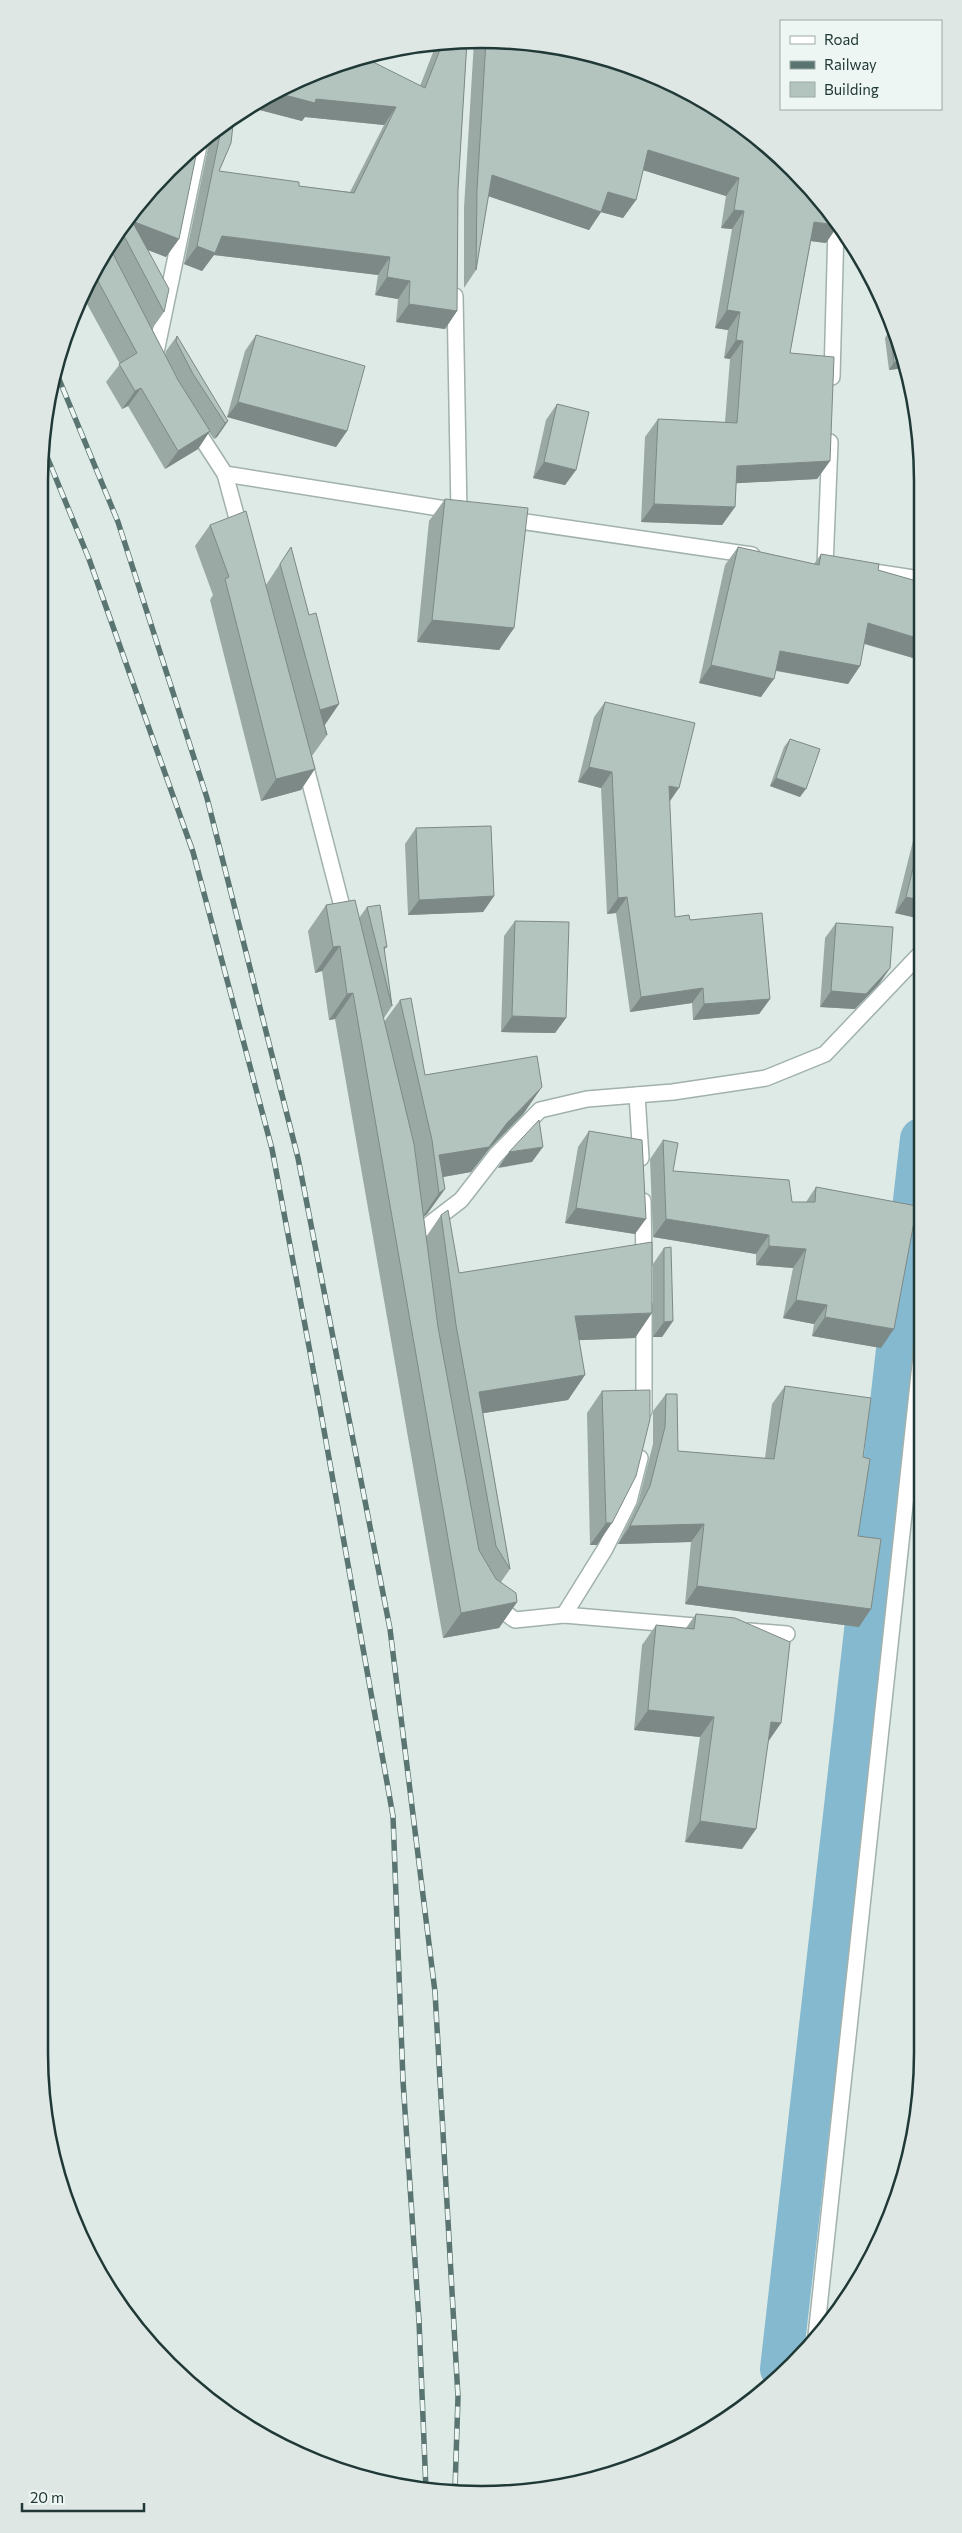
<svg xmlns="http://www.w3.org/2000/svg" width="962" height="2533" font-family="Commissioner,sans-serif">
	<rect width="100%" height="100%" fill="#deeae6"/>
	<g fill="none" stroke-linecap="round" stroke-linejoin="round">
		<path stroke="#85b9cf" stroke-width="42" d="M 781,2369 L 921,1139"/>
		<g stroke="#a1b1ae" stroke-width="18">
			<g id="street">
				<path d="M 455,296 L 459,512"/>
				<path d="M 155,357 L 200,141"/>
				<path d="M 832,377 L 836,226"/>
				<path d="M 192,423 L 225,474 L 458,511"/>
				<path d="M 225,474 L 241,533"/>
				<path d="M 506,519 L 752,555"/>
				<path d="M 825,566 L 830,442"/>
				<path d="M 874,572 L 920,579"/>
				<path d="M 304,760 L 346,922"/>
				<path d="M 637,1095 L 641,1158"/>
				<path d="M 643,1201 L 644,1263"/>
				<path d="M 414,1236 L 461,1200 L 496,1155 L 540,1110 L 587,1099 L 673,1092 L 766,1078 L 825,1054 L 921,953"/>
				<path d="M 644,1306 L 644,1411"/>
				<path d="M 493,1604 L 515,1620 L 564,1615 L 707,1627"/>
				<path d="M 564,1615 L 605,1549 L 629,1501 L 640,1458"/>
				<path d="M 749,1631 L 787,1634"/>
				<path d="M 816,2336 L 922,1346"/>
			</g>
		</g>
		<use href="#street" stroke="#fff" stroke-width="15"/>
		<g stroke="#5a7571" stroke-width="5.5">
			<g id="rail">
				<path d="M 54,367 L 118,522 L 207,798 L 298,1158 L 390,1629 L 435,1992 L 458,2397 L 455,2489"/>
				<path d="M 43,447 L 89,559 L 193,852 L 272,1149 L 310,1352 L 393,1816 L 403,2081 L 419,2321 L 426,2490"/>
			</g>
		</g>
		<use href="#rail" stroke="#eef6f3" stroke-width="4" stroke-dasharray="11" stroke-linecap="butt"/>
	</g>
	<g fill="#9aa9a4">
		<path d="M 510,40 L 596,54 L 826,243 L 811,241 L 790,353 L 830,461 L 817,479 L 736,483 L 735,507 L 722,525 L 641,522 L 645,437 L 658,419 L 725,422 L 730,359 L 724,358 L 728,330 L 715,328 L 732,229 L 721,228 L 726,196 L 643,170 L 636,200 L 623,218 L 601,212 L 589,230 L 488,196 L 476,270 L 464,288 L 464,208 L 474,41 Z"/>
		<path d="M 467,41 L 458,189 L 457,311 L 445,329 L 396,322 L 398,299 L 375,295 L 378,275 L 214,255 L 202,271 L 184,264 L 209,143 L 207,136 L 234,116 L 219,171 L 299,186 L 350,192 L 384,125 L 305,117 L 302,121 L 248,107 L 260,98 L 367,59 L 420,86 L 437,42 Z"/>
		<path d="M 130,212 L 179,239 L 166,257 L 148,250 L 164,312 L 152,329 L 165,355 L 166,351 L 177,336 L 228,421 L 217,437 L 214,439 L 209,432 L 198,449 L 165,469 L 128,406 L 122,409 L 106,382 L 120,364 L 81,293 L 84,285 Z"/>
		<path d="M 894,329 L 905,368 L 889,370 L 885,338 L 890,330 Z"/>
		<path d="M 256,335 L 347,431 L 336,447 L 227,417 L 245,351 Z"/>
		<path d="M 557,404 L 576,470 L 565,485 L 533,478 L 546,420 Z"/>
		<path d="M 445,499 L 514,628 L 499,650 L 417,642 L 429,521 Z"/>
		<path d="M 210,525 L 266,585 L 291,547 L 309,615 L 339,704 L 324,726 L 327,735 L 312,756 L 301,790 L 261,801 L 210,600 L 213,595 L 195,546 Z"/>
		<path d="M 738,547 L 814,564 L 821,554 L 920,582 L 920,660 L 864,644 L 860,666 L 848,684 L 776,671 L 761,697 L 699,683 L 725,565 Z"/>
		<path d="M 605,702 L 669,802 L 675,917 L 690,920 L 770,999 L 759,1014 L 693,1020 L 692,1003 L 630,1012 L 616,913 L 607,914 L 601,788 L 578,782 L 594,717 Z"/>
		<path d="M 790,739 L 800,797 L 770,786 L 784,747 Z"/>
		<path d="M 920,822 L 921,919 L 895,913 L 916,829 Z"/>
		<path d="M 416,828 L 494,896 L 483,912 L 408,915 L 405,844 Z"/>
		<path d="M 326,905 L 359,918 L 367,907 L 387,947 L 384,950 L 392,1006 L 384,1018 L 384,1022 L 400,1000 L 425,1075 L 524,1113 L 489,1149 L 471,1172 L 443,1177 L 445,1189 L 427,1214 L 423,1217 L 426,1237 L 441,1215 L 459,1273 L 635,1338 L 579,1340 L 585,1375 L 568,1400 L 483,1413 L 510,1569 L 501,1582 L 517,1602 L 499,1628 L 443,1638 L 335,1019 L 329,1020 L 322,971 L 315,973 L 308,931 Z"/>
		<path d="M 515,921 L 566,1018 L 555,1033 L 501,1032 L 504,936 Z"/>
		<path d="M 836,923 L 890,968 L 879,984 L 855,1009 L 820,1007 L 825,938 Z"/>
		<path d="M 589,1131 L 635,1234 L 565,1223 L 578,1147 Z"/>
		<path d="M 663,1140 L 673,1171 L 792,1202 L 806,1202 L 816,1187 L 881,1348 L 812,1336 L 814,1324 L 783,1318 L 793,1268 L 756,1265 L 756,1254 L 653,1237 L 650,1159 Z"/>
		<path d="M 664,1248 L 673,1321 L 662,1337 L 653,1337 L 653,1264 Z"/>
		<path d="M 785,1386 L 863,1457 L 858,1536 L 859,1627 L 685,1604 L 691,1542 L 618,1544 L 638,1503 L 653,1444 L 653,1411 L 666,1394 L 678,1451 L 765,1458 L 772,1404 Z"/>
		<path d="M 602,1391 L 650,1419 L 597,1545 L 590,1545 L 587,1413 Z"/>
		<path d="M 696,1614 L 781,1723 L 768,1742 L 756,1829 L 742,1849 L 685,1842 L 700,1737 L 634,1730 L 642,1645 L 656,1625 L 686,1628 Z"/>
		<path d="M 923,2035 L 923,2052 L 916,2060 Z"/>
	</g>
	<g fill="#7d8986">
		<path d="M 273,92 L 316,99 L 396,107 L 384,125 L 305,117 L 302,121 L 248,107 L 260,98 Z"/>
		<path d="M 648,150 L 739,178 L 726,196 L 636,168 Z"/>
		<path d="M 492,175 L 608,192 L 636,200 L 623,218 L 597,211 L 601,212 L 589,230 L 479,193 Z"/>
		<path d="M 734,210 L 744,211 L 732,229 L 721,228 Z"/>
		<path d="M 132,221 L 179,239 L 166,257 L 127,242 Z"/>
		<path d="M 814,222 L 836,225 L 837,227 L 826,243 L 802,240 Z"/>
		<path d="M 222,236 L 390,257 L 378,275 L 214,255 L 202,271 L 184,264 L 197,246 Z"/>
		<path d="M 387,277 L 410,281 L 398,299 L 375,295 Z"/>
		<path d="M 409,304 L 457,311 L 445,329 L 396,322 Z"/>
		<path d="M 727,310 L 740,312 L 728,330 L 715,328 Z"/>
		<path d="M 736,340 L 743,341 L 730,359 L 724,358 Z"/>
		<path d="M 903,361 L 905,368 L 889,370 L 894,362 Z"/>
		<path d="M 141,388 L 128,406 L 122,409 L 135,391 Z"/>
		<path d="M 238,402 L 347,431 L 336,447 L 227,417 Z"/>
		<path d="M 228,421 L 217,437 L 214,439 L 225,423 Z"/>
		<path d="M 210,431 L 198,449 L 165,469 L 178,451 Z"/>
		<path d="M 830,461 L 817,479 L 724,484 L 737,466 Z"/>
		<path d="M 544,462 L 576,470 L 565,485 L 533,478 Z"/>
		<path d="M 654,504 L 735,507 L 722,525 L 641,522 Z"/>
		<path d="M 432,620 L 514,628 L 499,650 L 417,642 Z"/>
		<path d="M 868,623 L 920,639 L 920,660 L 856,641 Z"/>
		<path d="M 780,651 L 860,666 L 848,684 L 768,669 Z"/>
		<path d="M 711,665 L 774,679 L 761,697 L 699,683 Z"/>
		<path d="M 339,704 L 324,726 L 320,710 Z"/>
		<path d="M 589,767 L 612,772 L 601,788 L 578,782 Z"/>
		<path d="M 315,769 L 301,790 L 261,801 L 276,779 Z"/>
		<path d="M 776,778 L 806,789 L 800,797 L 770,786 Z"/>
		<path d="M 669,786 L 679,788 L 668,804 Z"/>
		<path d="M 494,896 L 483,912 L 408,915 L 419,900 Z"/>
		<path d="M 627,897 L 616,913 L 607,914 L 618,898 Z"/>
		<path d="M 906,897 L 921,900 L 921,919 L 895,913 Z"/>
		<path d="M 340,946 L 322,971 L 315,973 L 333,947 Z"/>
		<path d="M 890,968 L 879,984 L 855,1009 L 820,1007 L 831,991 Z"/>
		<path d="M 703,988 L 692,1003 L 630,1012 L 641,997 Z"/>
		<path d="M 353,993 L 335,1019 L 329,1020 L 347,994 Z"/>
		<path d="M 770,999 L 759,1014 L 693,1020 L 704,1004 Z"/>
		<path d="M 512,1016 L 566,1018 L 555,1033 L 501,1032 Z"/>
		<path d="M 542,1087 L 524,1113 L 489,1149 L 471,1172 L 437,1178 L 439,1155 L 507,1123 Z"/>
		<path d="M 543,1147 L 532,1162 L 498,1168 L 509,1152 Z"/>
		<path d="M 445,1189 L 427,1214 L 421,1219 L 439,1193 Z"/>
		<path d="M 576,1208 L 646,1219 L 635,1234 L 565,1223 Z"/>
		<path d="M 666,1219 L 769,1235 L 756,1254 L 653,1237 Z"/>
		<path d="M 769,1246 L 806,1249 L 793,1268 L 756,1265 Z"/>
		<path d="M 796,1300 L 827,1305 L 814,1324 L 783,1318 Z"/>
		<path d="M 652,1313 L 635,1338 L 558,1341 L 575,1316 Z"/>
		<path d="M 825,1317 L 894,1329 L 881,1348 L 812,1336 Z"/>
		<path d="M 673,1321 L 662,1337 L 653,1337 L 664,1322 Z"/>
		<path d="M 585,1375 L 568,1400 L 472,1415 L 479,1392 Z"/>
		<path d="M 606,1523 L 612,1523 L 597,1545 L 590,1545 Z"/>
		<path d="M 704,1524 L 691,1542 L 618,1544 L 630,1526 Z"/>
		<path d="M 697,1586 L 871,1609 L 859,1627 L 685,1604 Z"/>
		<path d="M 517,1602 L 499,1628 L 443,1638 L 461,1613 Z"/>
		<path d="M 648,1710 L 714,1717 L 700,1737 L 634,1730 Z"/>
		<path d="M 771,1722 L 781,1723 L 767,1743 Z"/>
		<path d="M 700,1821 L 756,1829 L 742,1849 L 685,1842 Z"/>
		<path d="M 923,2049 L 922,2062 L 916,2060 Z"/>
	</g>
	<g fill="#b3c4bf" stroke="#7d8986">
		<path d="M 486,40 L 510,40 L 596,54 L 726,113 L 814,190 L 836,225 L 814,222 L 790,353 L 834,357 L 830,461 L 737,466 L 735,507 L 654,504 L 658,419 L 737,423 L 743,341 L 736,340 L 740,312 L 727,310 L 744,211 L 734,210 L 739,178 L 648,150 L 636,200 L 608,192 L 601,212 L 492,175 L 476,270 L 477,190 Z"/>
		<path d="M 467,41 L 458,189 L 457,311 L 409,304 L 410,281 L 387,277 L 390,257 L 222,236 L 215,253 L 197,246 L 222,125 L 234,116 L 231,143 L 219,171 L 299,182 L 299,186 L 354,193 L 396,107 L 316,99 L 315,103 L 273,92 L 339,62 L 367,56 L 367,59 L 425,88 L 443,42 Z"/>
		<path d="M 199,141 L 179,239 L 132,221 L 169,289 L 164,312 L 123,234 L 118,231 L 130,212 L 190,148 Z"/>
		<path d="M 109,246 L 178,380 L 210,431 L 178,451 L 141,388 L 135,391 L 119,364 L 137,353 L 93,272 Z"/>
		<path d="M 894,329 L 903,361 L 894,362 L 890,330 Z"/>
		<path d="M 256,335 L 365,366 L 347,431 L 238,402 Z"/>
		<path d="M 177,336 L 228,421 L 225,423 L 193,374 L 176,341 Z"/>
		<path d="M 557,404 L 589,412 L 576,470 L 544,462 Z"/>
		<path d="M 445,499 L 528,508 L 514,628 L 432,620 Z"/>
		<path d="M 246,511 L 315,769 L 276,779 L 225,579 L 229,577 L 210,525 Z"/>
		<path d="M 291,547 L 309,615 L 316,613 L 339,704 L 320,710 L 327,735 L 280,564 Z"/>
		<path d="M 738,547 L 819,565 L 821,554 L 879,564 L 878,570 L 920,582 L 920,639 L 868,623 L 860,666 L 780,651 L 774,679 L 711,665 Z"/>
		<path d="M 605,702 L 695,723 L 679,788 L 669,786 L 675,917 L 689,915 L 690,920 L 762,913 L 770,999 L 704,1004 L 703,988 L 641,997 L 627,897 L 618,898 L 612,772 L 589,767 Z"/>
		<path d="M 790,739 L 820,749 L 806,789 L 776,778 Z"/>
		<path d="M 491,826 L 494,896 L 419,900 L 416,828 Z"/>
		<path d="M 920,839 L 921,900 L 906,897 Z"/>
		<path d="M 355,900 L 414,1144 L 438,1327 L 479,1550 L 496,1579 L 516,1593 L 517,1602 L 461,1613 L 353,993 L 347,994 L 340,946 L 333,947 L 326,905 Z"/>
		<path d="M 380,905 L 387,947 L 384,947 L 392,1006 L 367,907 Z"/>
		<path d="M 515,921 L 569,922 L 566,1018 L 512,1016 Z"/>
		<path d="M 836,923 L 893,927 L 890,968 L 866,994 L 831,991 Z"/>
		<path d="M 411,998 L 425,1075 L 537,1056 L 542,1087 L 507,1123 L 489,1147 L 439,1155 L 445,1189 L 439,1193 L 432,1140 L 400,1000 Z"/>
		<path d="M 539,1120 L 543,1147 L 509,1152 Z"/>
		<path d="M 589,1131 L 642,1140 L 646,1219 L 576,1208 Z"/>
		<path d="M 663,1140 L 678,1143 L 673,1171 L 789,1180 L 792,1202 L 815,1202 L 816,1187 L 917,1206 L 894,1329 L 825,1317 L 827,1305 L 796,1300 L 806,1249 L 769,1246 L 769,1235 L 666,1219 Z"/>
		<path d="M 448,1210 L 459,1273 L 652,1242 L 652,1313 L 575,1316 L 585,1375 L 479,1392 L 510,1569 L 496,1546 L 456,1325 L 441,1215 Z"/>
		<path d="M 671,1247 L 673,1321 L 664,1322 L 664,1248 Z"/>
		<path d="M 785,1386 L 871,1398 L 863,1457 L 870,1459 L 858,1536 L 881,1539 L 871,1609 L 697,1586 L 704,1524 L 630,1526 L 650,1486 L 665,1427 L 666,1394 L 677,1394 L 678,1451 L 774,1459 Z"/>
		<path d="M 650,1390 L 650,1419 L 636,1476 L 612,1523 L 606,1523 L 602,1391 Z"/>
		<path d="M 696,1614 L 735,1618 L 790,1642 L 781,1723 L 771,1722 L 756,1829 L 700,1821 L 714,1717 L 648,1710 L 656,1625 L 694,1629 Z"/>
	</g>
	<path d="M0 0H962V2533H0ZM481 48H481A433 433 0 0 1 914 481V2053A433 433 0 0 1 481 2486H481A433 433 0 0 1 48 2053V481A433 433 0 0 1 481 48Z" fill="#dee7e4" fill-rule="evenodd"/>
	<path fill="none" stroke="#203936" stroke-width="2.5" d="M481 48H481A433 433 0 0 1 914 481V2053A433 433 0 0 1 481 2486H481A433 433 0 0 1 48 2053V481A433 433 0 0 1 481 48Z"/>
	<rect x="780" y="20" width="162" height="90" fill="#eef6f3" stroke="#9caaa7"/>
	<rect x="790" y="36" width="25" height="8" fill="#ffffff" stroke="#9caaa7"/>
	<text x="824" y="45" font-size="15" fill="#203936">Road</text>
	<rect x="790" y="61" width="25" height="8" fill="#5a7571" stroke="#9caaa7"/>
	<text x="824" y="70" font-size="15" fill="#203936">Railway</text>
	<rect x="790" y="82" width="25" height="15" fill="#b3c4bf" stroke="#9caaa7"/>
	<text x="824" y="95" font-size="15" fill="#203936">Building</text>
	<path d="M22 2503v8h122v-8" fill="none" stroke="#203936" stroke-width="2.5"/>
	<text x="30" y="2503" font-size="15" fill="#203936" stroke="#eef6f3" stroke-width="4" paint-order="stroke">20 m</text>
</svg>
